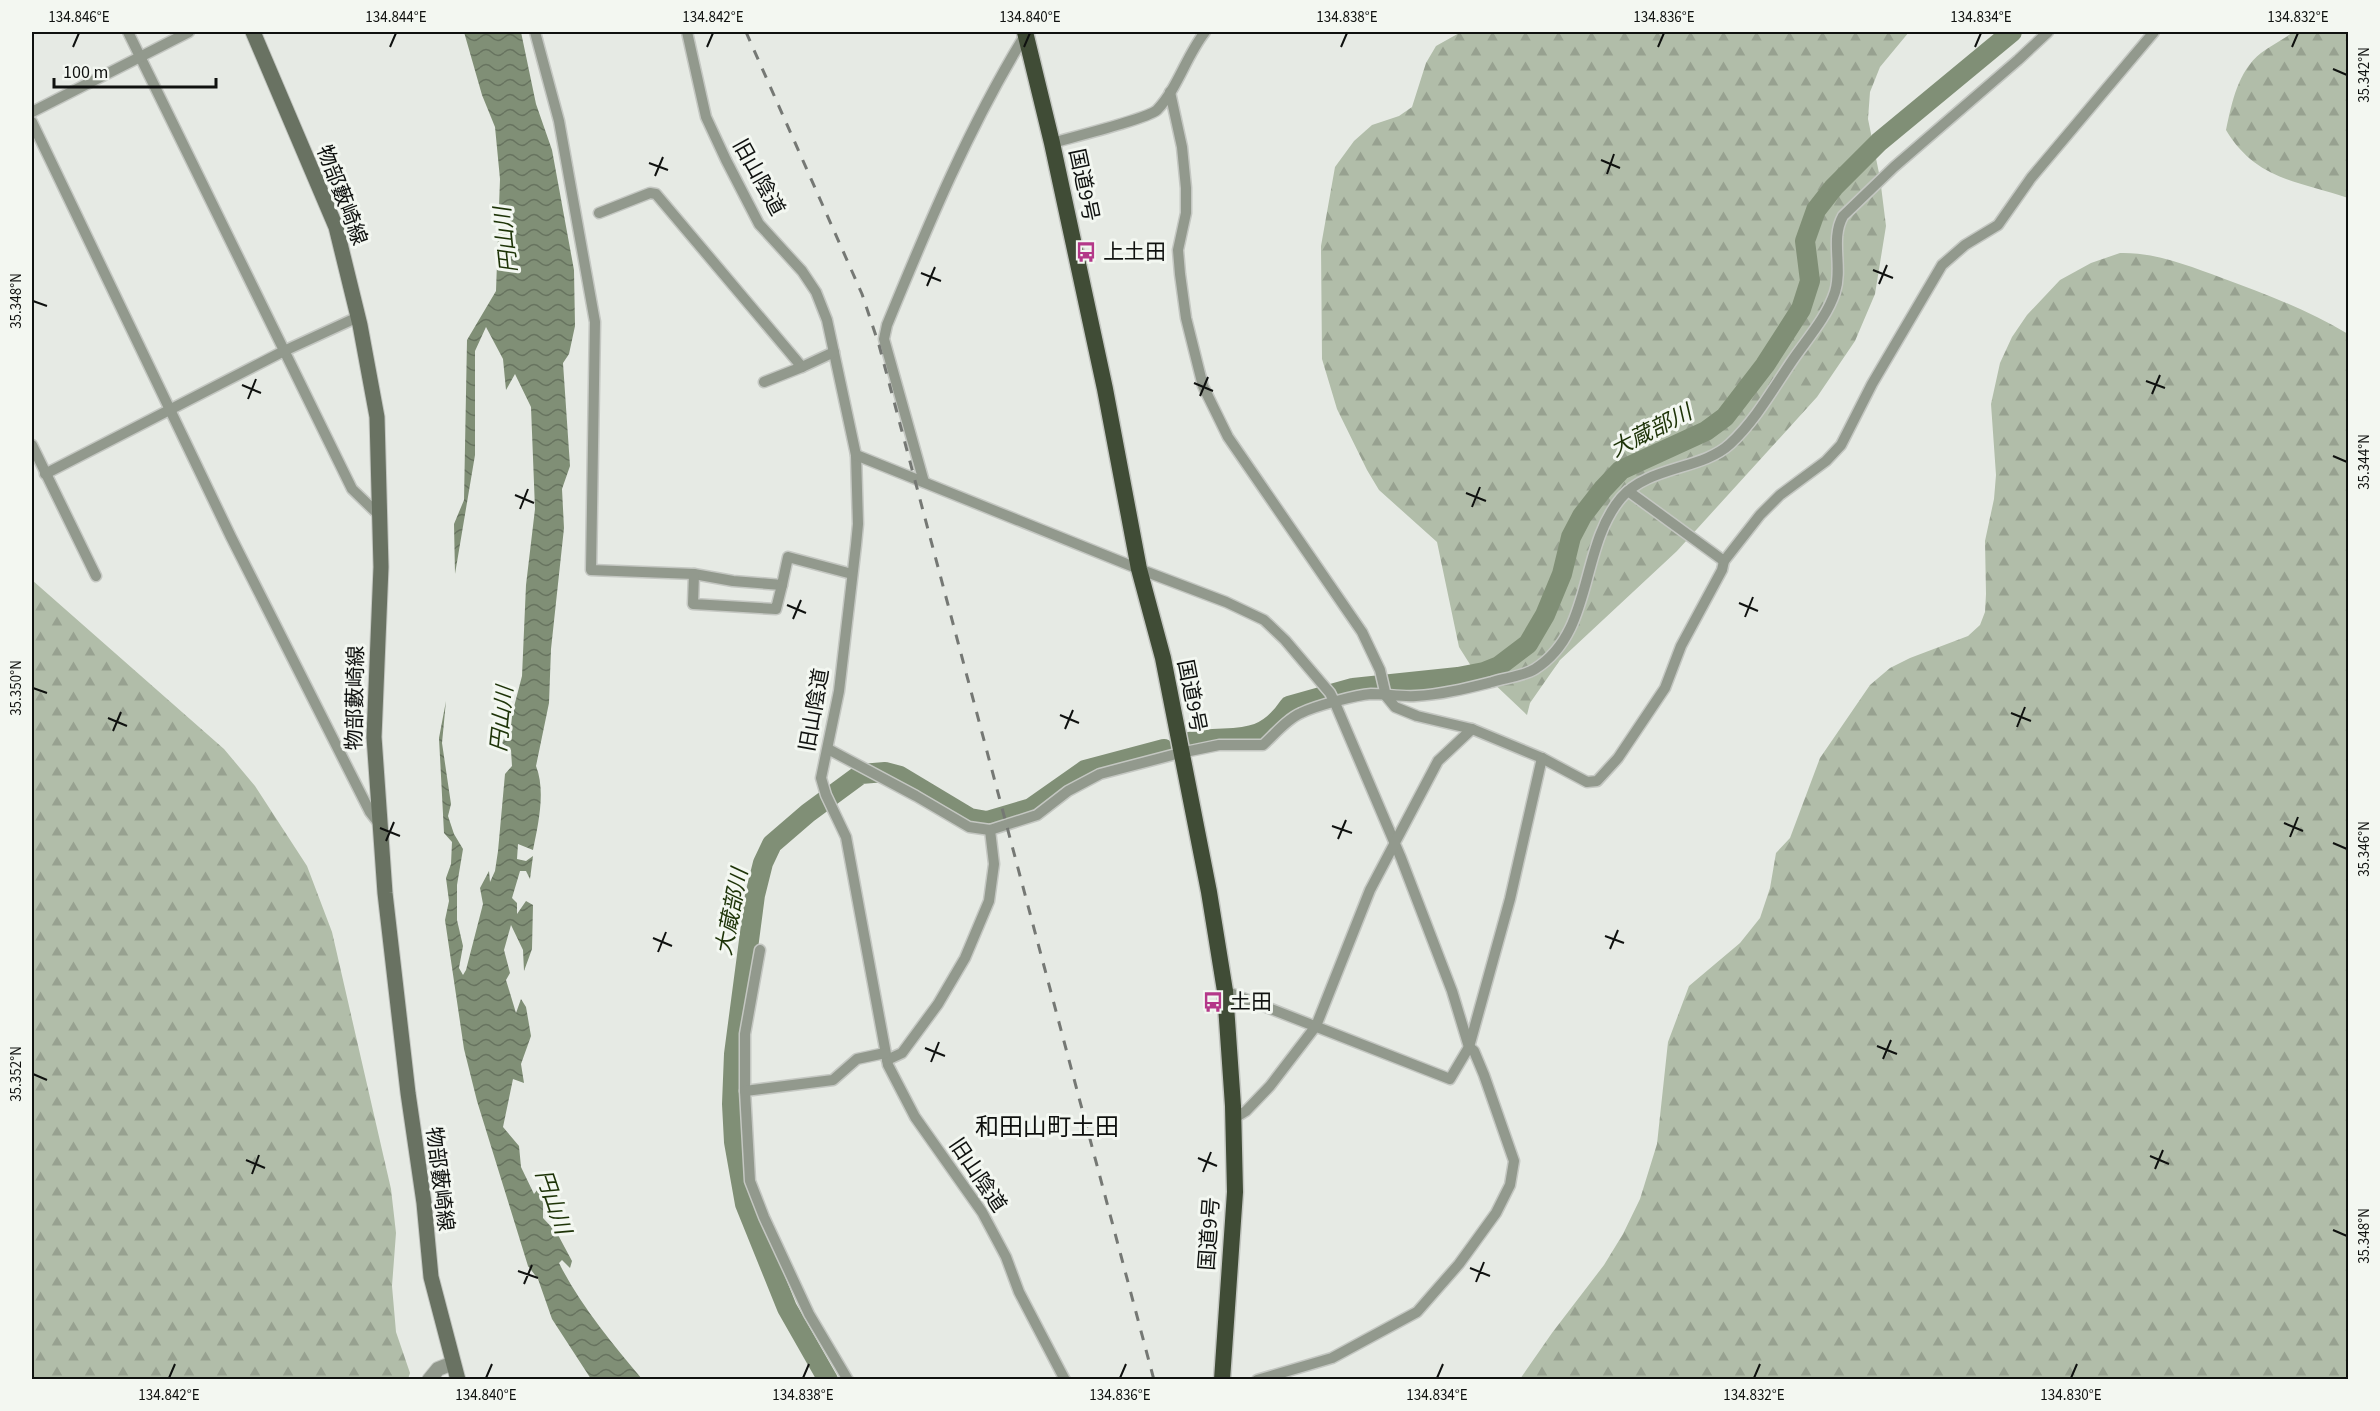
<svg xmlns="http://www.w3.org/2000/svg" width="2380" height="1411" font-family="'Source Sans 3','Noto Sans JP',sans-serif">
	<defs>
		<pattern id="forest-firs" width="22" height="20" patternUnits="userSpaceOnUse" patternTransform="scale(1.5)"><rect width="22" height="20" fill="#b1bda9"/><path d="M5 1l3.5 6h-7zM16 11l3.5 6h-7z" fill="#97a190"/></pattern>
		<pattern id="water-waves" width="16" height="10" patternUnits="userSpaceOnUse" patternTransform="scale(1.5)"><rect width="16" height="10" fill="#808f76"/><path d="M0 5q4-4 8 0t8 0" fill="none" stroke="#67735f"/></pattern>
	</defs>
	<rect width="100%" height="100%" fill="#e6eae4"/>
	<g fill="url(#forest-firs)">
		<path d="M 1461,32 L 1909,32 L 1880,67 L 1870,92 L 1868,119 L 1880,178 L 1886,226 L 1875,294 L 1855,341 L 1817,397 L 1677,551 L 1560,660 L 1530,703 L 1527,715 L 1489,679 L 1471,666 L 1459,647 L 1437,542 L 1379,490 L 1367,470 L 1337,409 L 1322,359 L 1321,246 L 1335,167 L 1354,141 L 1372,125 L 1399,116 L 1412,107 L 1426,63 L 1436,46 Z"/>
		<path d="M 2293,32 L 2348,32 L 2348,198 C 2298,181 2256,180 2226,130 C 2232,102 2238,71 2261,53 C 2271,45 2283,40 2293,32 Z"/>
		<path d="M 2120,253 C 2154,252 2190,266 2222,278 C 2266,294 2308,310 2348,334 L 2348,1379 L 1520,1379 L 1552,1333 L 1604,1265 L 1623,1234 L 1640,1199 L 1657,1144 L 1668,1042 L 1689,986 L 1740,943 L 1760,918 L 1770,888 L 1776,853 L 1790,838 L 1820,758 L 1870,685 L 1890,668 L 1910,658 L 1968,636 L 1980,625 L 1985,612 L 1986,594 L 1985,541 L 1994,499 L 1996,475 L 1991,404 L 2000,363 L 2012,337 L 2027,315 L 2060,280 L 2091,263 Z"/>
		<path d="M 32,580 L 224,749 L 255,786 L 307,866 L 332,932 L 391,1189 L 396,1233 L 392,1286 L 396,1332 L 410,1373 L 408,1379 L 32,1379 Z"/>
	</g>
	<path fill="url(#water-waves)" d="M 464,32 L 521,32 L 536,104 L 552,150 L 574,270 L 575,326 L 569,354 L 563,363 L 570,466 L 562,489 L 564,528 L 551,649 L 549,703 L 536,766 C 546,791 538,825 533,850 L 518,844 L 517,859 L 526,861 L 533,856 L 530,879 L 526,871 L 520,871 L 512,898 L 517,903 L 517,914 L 526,901 L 533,905 L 532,949 L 524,971 L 523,950 L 511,925 L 504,950 L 510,973 L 506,980 L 516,1013 L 521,999 L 526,1007 L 531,1036 L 521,1064 L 524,1083 L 513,1079 L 503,1127 L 519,1146 L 521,1167 L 534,1194 L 538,1189 L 543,1195 L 543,1218 L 557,1233 L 572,1261 L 570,1268 L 562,1260 L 559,1263 C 580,1305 612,1343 642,1379 L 591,1379 L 552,1319 L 538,1279 L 528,1266 L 477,1101 L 464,1049 L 445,920 L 449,901 L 446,878 L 451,864 L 452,842 L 444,833 L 439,738 L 446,701 L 442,743 L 451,804 L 448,816 L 454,834 L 463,849 L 457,885 L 457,920 L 463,946 L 459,968 L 463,975 L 466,970 L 483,904 L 480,888 L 489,871 L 490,882 L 495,871 L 498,851 L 505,774 L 512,766 L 511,750 L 502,743 L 508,730 L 522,676 L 526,585 L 535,509 L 531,407 L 515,374 L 506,390 L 503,359 L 486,327 L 475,351 L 475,455 L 455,574 L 454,524 L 464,500 L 467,340 L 496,291 L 500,179 L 495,127 L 482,95 Z"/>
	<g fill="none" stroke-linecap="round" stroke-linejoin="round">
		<g stroke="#808f76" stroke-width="20">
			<path d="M 1189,742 C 1232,733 1260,749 1289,706 L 1353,688 L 1458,677 L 1484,672 L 1499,666 L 1528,644 L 1545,615 L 1562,574 L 1571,537 L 1582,516 L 1603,489 L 1621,470 L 1706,431 L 1725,417 L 1765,365 L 1801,309 L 1810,281 L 1805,241 L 1816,210 L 1834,187 L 1879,142 L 2012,32"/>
			<path d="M 828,1380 L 787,1308 L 745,1204 L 734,1142 L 732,1104 L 734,1054 L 755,895 L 763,863 L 772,844 L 808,813 L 861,774 L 885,772 L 900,776 L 970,818 L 987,821 L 1031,808 L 1085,770 L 1164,749"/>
		</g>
		<g stroke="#c4c7c2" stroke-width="13">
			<g id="minor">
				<path d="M 128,32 L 352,489 L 381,517"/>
				<path d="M 535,32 L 559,121 L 595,322 L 591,570 L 694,574 L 733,581 L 782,585 L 788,557 L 852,574"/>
				<path d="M 687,32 L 706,117 L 726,160 L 759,224 L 802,271 L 816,292 L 827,320 L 856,455 L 858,524 L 856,545 L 839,691 L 821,778 L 826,795 L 846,837 L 888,1065 L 915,1117 L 982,1212 L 1006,1257 L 1019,1292 L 1065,1380"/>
				<path d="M 1170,92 L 1182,147 L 1186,188 L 1186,213 L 1178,250 L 1180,274 L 1186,318 L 1203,386 L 1228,437 L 1362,632 L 1380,670 L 1386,696 L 1395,707 L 1417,716 L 1472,729 L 1542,758 L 1587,782 L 1597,781 L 1618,758 L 1665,688 L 1681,646 L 1722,570 L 1724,561 L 1760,515 L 1780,495 L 1826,461 L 1841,445 L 1872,384 L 1942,265 L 1965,245 L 1998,225 L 2031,178 L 2154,32"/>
				<path d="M 32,112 L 189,32"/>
				<path d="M 32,122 L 231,537 L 370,812 L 380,825"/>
				<path d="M 1052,143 C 1069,138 1147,119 1157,110 C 1178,88 1186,56 1205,32"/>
				<path d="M 599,213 L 650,193 L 656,194 L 802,367"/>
				<path d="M 764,382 L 802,367 L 834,352"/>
				<path d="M 32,445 L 96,576"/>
				<path d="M 856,455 L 1139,569 L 1226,602 L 1264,620 L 1285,640 L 1330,693 L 1335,703 L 1401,858 L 1452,991 L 1469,1047 L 1474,1051 L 1484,1075 L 1514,1161 L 1510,1185 L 1496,1213 L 1459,1264 L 1417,1312 L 1332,1358 L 1257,1380"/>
				<path d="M 45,474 L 284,351 L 358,317"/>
				<path d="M 924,482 L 884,339 L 887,325 C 928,225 970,124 1027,32"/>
				<path d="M 1628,491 L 1724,561"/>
				<path d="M 694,574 L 693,604 L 776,609 L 782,585"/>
				<path d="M 828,749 L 916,796 L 969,827 L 990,830 L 1037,815 L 1068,791 L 1100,774 L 1180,753 L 1219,745 L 1263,745 C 1274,735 1287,719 1301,713 C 1315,706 1356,695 1371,694 C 1386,694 1401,697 1416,696 C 1441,695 1468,688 1492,682 C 1505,678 1524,676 1535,669 C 1594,632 1579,548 1621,498 C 1648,466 1702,470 1730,444 C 1755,421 1773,389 1792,361 C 1807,339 1827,317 1835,292 C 1843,267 1830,239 1843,216 L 1894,167 L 2018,60 L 2048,32"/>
				<path d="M 1225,991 L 1450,1079 L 1469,1047 L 1510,899 L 1542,758"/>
				<path d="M 887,1060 L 902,1053 L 938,1004 L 965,958 L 989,901 L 994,864 L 990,830"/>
				<path d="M 745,1091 L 745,1034 L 760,950"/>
				<path d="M 1233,1119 L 1246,1111 L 1270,1086 L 1316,1026 L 1370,890 L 1438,761 L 1472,729"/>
				<path d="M 848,1380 L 809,1314 L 764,1217 L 750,1181 L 745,1091 L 833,1080 L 857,1059 L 885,1053"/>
			</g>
		</g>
		<g stroke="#c4c7c2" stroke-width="16">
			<path id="tertiary" d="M 429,1380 L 438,1369 L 453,1363"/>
		</g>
		<g stroke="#c4c7c2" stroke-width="17">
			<path id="secondary" d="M 253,32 L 336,227 L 360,325 L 377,417 L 381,567 L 374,737 L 385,893 L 408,1093 L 424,1203 L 431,1277 L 458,1380"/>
		</g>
		<g stroke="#c4c7c2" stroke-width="19">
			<path id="trunk" d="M 1025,32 L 1052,143 L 1105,389 L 1139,569 L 1163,658 L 1209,892 L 1225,991 L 1233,1106 L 1235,1192 L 1222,1380"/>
		</g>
		<use href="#minor" stroke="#92998d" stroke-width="10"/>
		<use href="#tertiary" stroke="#92998d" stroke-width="14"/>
		<use href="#secondary" stroke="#697262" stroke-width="15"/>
		<use href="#trunk" stroke="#404c36" stroke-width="16"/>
		<path stroke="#757874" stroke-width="3" stroke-dasharray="10 10" stroke-linecap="butt" d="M 746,32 L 862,294 L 879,345 L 1154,1380"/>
	</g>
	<path fill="none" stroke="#0f110f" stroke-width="2" d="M 73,47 L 79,33M 390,47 L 396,33M 707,47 L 713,33M 1024,47 L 1030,33M 1341,47 L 1347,33M 1658,47 L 1664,33M 1975,47 L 1981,33M 2292,47 L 2298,33M 2333,69 L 2347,75M 1601,160 L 1620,168M 649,163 L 668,170M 1607,174 L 1614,154M 655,176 L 663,157M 1873,270 L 1893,278M 921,273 L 941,281M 1879,284 L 1887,265M 927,286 L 935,267M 33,301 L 47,306M 2146,381 L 2165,388M 1194,383 L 1213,391M 242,385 L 261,393M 2152,394 L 2160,375M 1200,396 L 1208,377M 248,399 L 256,379M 2333,456 L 2347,462M 1466,493 L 1486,501M 515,495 L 534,503M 1472,507 L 1480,487M 520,509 L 528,489M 1739,603 L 1758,611M 787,605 L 806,613M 1745,617 L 1753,597M 793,619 L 801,600M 33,688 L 47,693M 2011,713 L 2031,721M 1060,715 L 1079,723M 108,718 L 127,726M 2017,727 L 2025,707M 1065,729 L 1073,710M 113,731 L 121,712M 2284,823 L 2303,831M 1332,826 L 1352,833M 380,828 L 400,836M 2290,837 L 2298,817M 1338,839 L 1346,820M 386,841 L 394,822M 2333,843 L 2347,849M 1605,936 L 1624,943M 653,938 L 672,946M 1610,949 L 1618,930M 658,952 L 666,932M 1877,1046 L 1897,1054M 925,1048 L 945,1056M 1883,1059 L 1891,1040M 931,1062 L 939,1042M 33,1074 L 47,1080M 2150,1156 L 2169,1164M 1198,1158 L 1217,1166M 246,1160 L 265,1168M 2155,1169 L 2163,1150M 1203,1172 L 1211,1152M 252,1174 L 259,1155M 2333,1230 L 2347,1236M 1470,1268 L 1490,1276M 518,1271 L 538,1278M 1476,1282 L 1484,1262M 524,1284 L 532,1265M 169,1378 L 175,1364M 486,1378 L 492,1364M 803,1378 L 809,1364M 1120,1378 L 1126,1364M 1437,1378 L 1443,1364M 1754,1378 L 1760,1364M 2071,1378 L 2077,1364"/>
	<defs>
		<g id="bus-bare" transform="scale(1.62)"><path d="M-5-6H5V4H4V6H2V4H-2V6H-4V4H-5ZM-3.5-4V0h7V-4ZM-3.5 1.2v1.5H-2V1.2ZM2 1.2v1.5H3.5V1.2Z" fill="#b43889" stroke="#f3f7f1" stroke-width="2.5" paint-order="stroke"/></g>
	</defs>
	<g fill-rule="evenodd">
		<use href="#bus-bare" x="1086" y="252"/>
		<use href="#bus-bare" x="1213" y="1002"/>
	</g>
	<g text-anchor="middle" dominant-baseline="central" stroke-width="6" stroke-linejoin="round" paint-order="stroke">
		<g font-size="21" fill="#0f110f" stroke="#f3f7f1">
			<text transform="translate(759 177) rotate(61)">旧山陰道</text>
			<text transform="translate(1084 185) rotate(78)">国道9号</text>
			<text transform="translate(342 195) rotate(69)">物部藪崎線</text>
			<text transform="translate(1192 696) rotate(79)">国道9号</text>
			<text transform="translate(355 698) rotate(-89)">物部藪崎線</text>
			<text transform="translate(814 710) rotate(-80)">旧山陰道</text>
			<text transform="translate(978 1175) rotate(56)">旧山陰道</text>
			<text transform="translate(440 1179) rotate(83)">物部藪崎線</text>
			<text transform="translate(1209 1234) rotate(-86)">国道9号</text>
		</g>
		<g font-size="21" fill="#0f110f" stroke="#f3f7f1" text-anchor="start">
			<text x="1103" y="252">上土田</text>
			<text x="1230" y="1002">土田</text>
		</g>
		<g font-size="22" font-style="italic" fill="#1d3307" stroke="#f3f7f1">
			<text transform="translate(506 240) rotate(-96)">円山川</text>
			<text transform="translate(1651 431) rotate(-27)">大蔵部川</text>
			<text transform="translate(502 719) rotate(-84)">円山川</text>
			<text transform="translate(732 912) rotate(-79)">大蔵部川</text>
			<text transform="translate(553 1202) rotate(71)">円山川</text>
		</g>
		<g font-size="24" fill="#0f110f" stroke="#f3f7f1">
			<text x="1047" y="1127">和田山町土田</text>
		</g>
	</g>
	<rect width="2380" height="1411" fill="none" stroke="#f3f7f1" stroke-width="66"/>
	<path d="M54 78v9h162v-9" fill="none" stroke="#0f110f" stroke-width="3"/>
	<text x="63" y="78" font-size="18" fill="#0f110f" stroke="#f3f7f1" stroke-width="4.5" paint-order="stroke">100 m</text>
	<rect x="33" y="33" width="2314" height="1345" fill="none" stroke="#0f110f" stroke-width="2"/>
	<g font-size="15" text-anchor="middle" fill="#0f110f">
		<text x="79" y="22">134.846°E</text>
		<text x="396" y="22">134.844°E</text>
		<text x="713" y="22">134.842°E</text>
		<text x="1030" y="22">134.840°E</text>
		<text x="1347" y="22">134.838°E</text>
		<text x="1664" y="22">134.836°E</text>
		<text x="1981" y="22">134.834°E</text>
		<text x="2298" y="22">134.832°E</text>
		<text transform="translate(2364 75) rotate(-90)" y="5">35.342°N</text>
		<text transform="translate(16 301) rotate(-90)" y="5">35.348°N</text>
		<text transform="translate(2364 462) rotate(-90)" y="5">35.344°N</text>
		<text transform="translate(16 688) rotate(-90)" y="5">35.350°N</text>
		<text transform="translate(2364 849) rotate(-90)" y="5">35.346°N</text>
		<text transform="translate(16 1074) rotate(-90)" y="5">35.352°N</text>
		<text transform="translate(2364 1236) rotate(-90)" y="5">35.348°N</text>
		<text x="169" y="1400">134.842°E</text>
		<text x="486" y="1400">134.840°E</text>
		<text x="803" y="1400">134.838°E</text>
		<text x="1120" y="1400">134.836°E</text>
		<text x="1437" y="1400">134.834°E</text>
		<text x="1754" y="1400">134.832°E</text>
		<text x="2071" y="1400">134.830°E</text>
	</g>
</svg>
